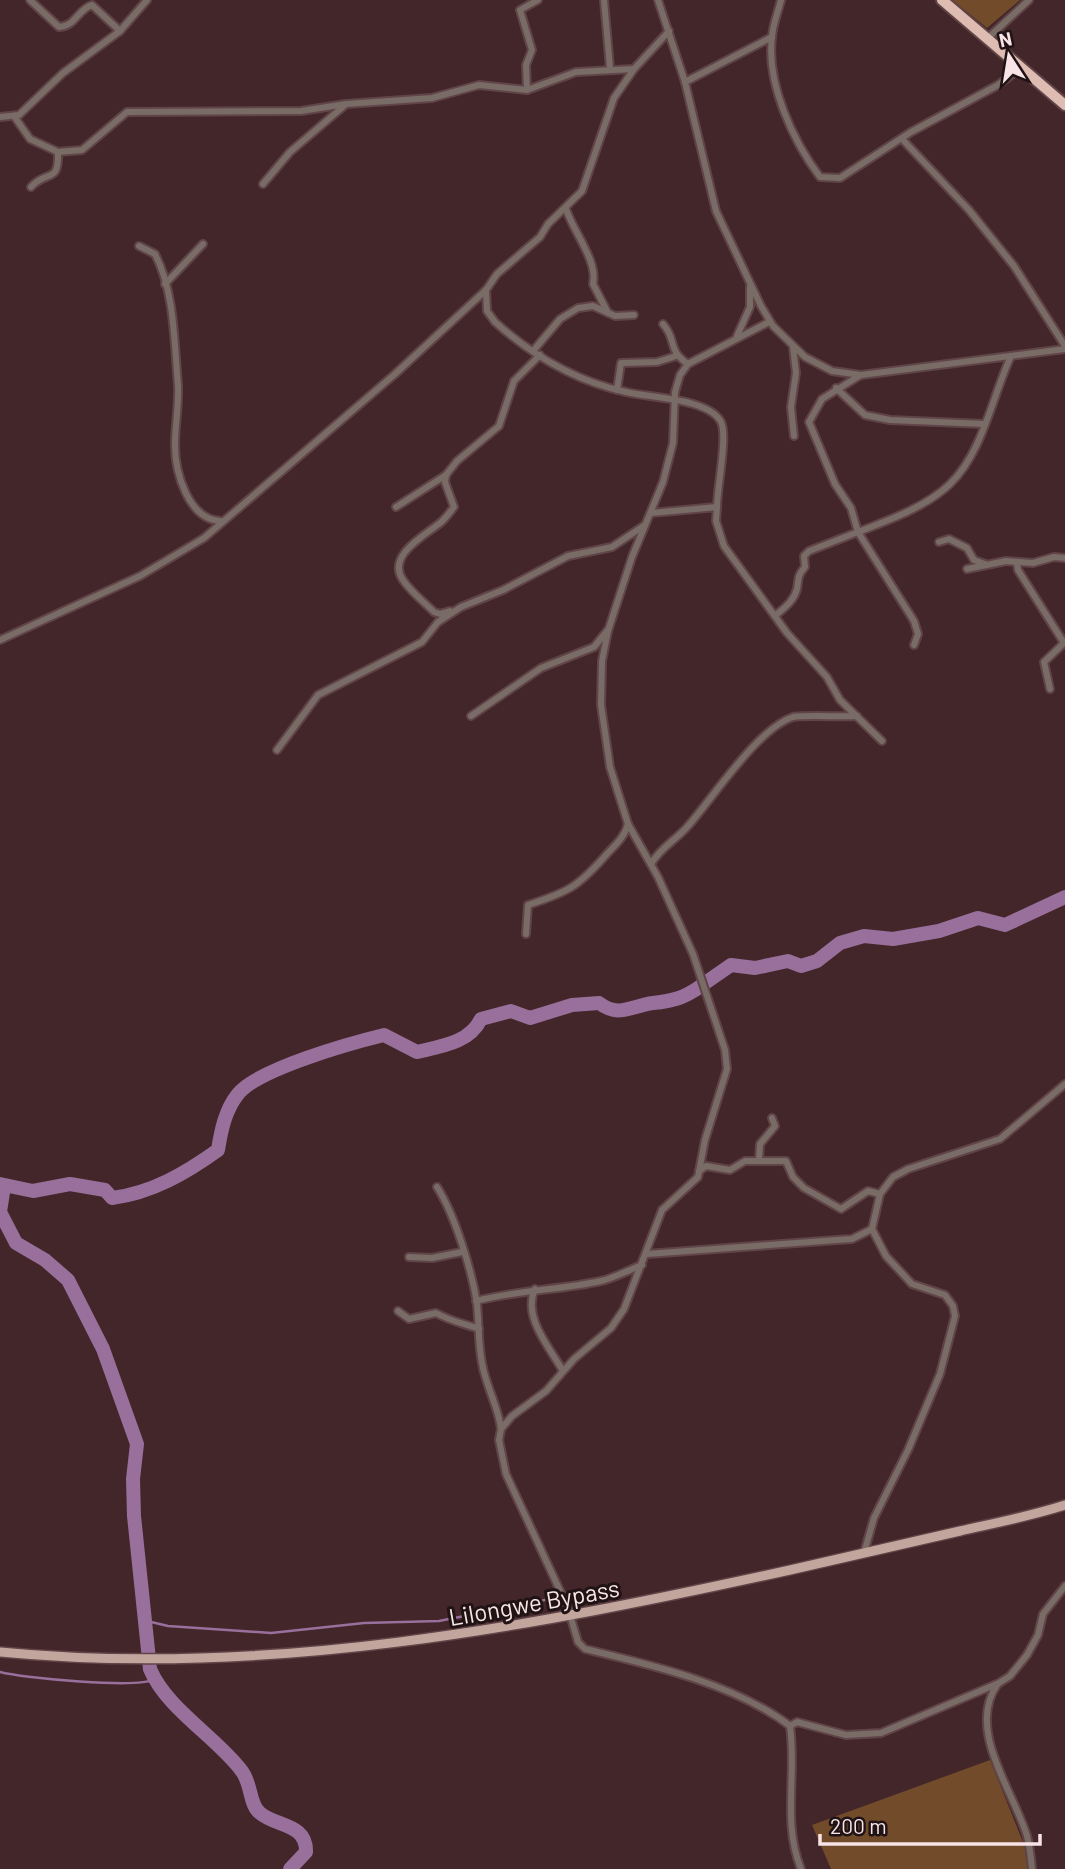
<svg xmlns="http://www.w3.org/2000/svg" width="1065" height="1869" font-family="Barlow,sans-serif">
	<rect width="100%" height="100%" fill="#432629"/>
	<g fill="#714b2a">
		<path d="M 952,0 L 1020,0 L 987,28 Z"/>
		<path d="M 990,1760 L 1027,1852 L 1028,1869 L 831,1869 L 812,1825 Z"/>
	</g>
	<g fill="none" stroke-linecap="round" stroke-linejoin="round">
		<g stroke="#996f9c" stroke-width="2.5">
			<path d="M 147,1621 L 168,1626 L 271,1633 L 364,1623 L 439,1621 L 550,1599 L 585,1597 L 592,1592 L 616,1587"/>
			<path d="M 0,1672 C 21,1678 140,1689 154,1679"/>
		</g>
		<g stroke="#996f9c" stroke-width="14">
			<path d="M 705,983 L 731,965 L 755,968 L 788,961 L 801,966 L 817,961 L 840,943 L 864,936 L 893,939 L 939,931 L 978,918 L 1005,925 L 1065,897"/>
			<path d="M 0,1184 L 33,1191 L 70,1184 L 105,1190 L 112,1198 C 152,1193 186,1173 218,1150 C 221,1131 225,1110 238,1094 C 258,1069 351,1043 384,1035 L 417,1052 C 442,1046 469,1043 481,1019 L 511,1011 L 530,1018 L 572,1005 L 599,1003 C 619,1018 631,1006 653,1003 C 673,1001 684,998 701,986"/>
			<path d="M 4,1186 L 0,1212 L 16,1243 L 45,1260 L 68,1280 L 103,1349 L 137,1444 L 133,1479 L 134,1516 L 150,1669 C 166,1708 216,1737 241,1770 C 252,1783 249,1805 260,1813 C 276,1827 307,1823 306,1852 L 290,1869"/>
		</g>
		<g stroke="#604447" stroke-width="10">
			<g id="street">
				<path d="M 30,0 L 59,27 C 76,26 78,9 92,5 L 120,31"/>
				<path d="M 604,0 L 610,68"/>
				<path d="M 658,0 L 685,82 L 716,211 L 761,306 L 773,326 L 805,357 L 832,371 L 861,375 L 1065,349"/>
				<path d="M 781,0 C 778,12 773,24 772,37 C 766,83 793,141 820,177 L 840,178 L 911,132 L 998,85 L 1022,67"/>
				<path d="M 988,38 L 1029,0"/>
				<path d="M 685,82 L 772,37"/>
				<path d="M 527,90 L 526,65 L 532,50 L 520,10 L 538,0"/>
				<path d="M 14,116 L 30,139 L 58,152 C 59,185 47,169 31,187"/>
				<path d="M 0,117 L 19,115 L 63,73 L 120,31 L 147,0"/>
				<path d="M 903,140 L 969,210 L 1014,266 L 1065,346"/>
				<path d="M 58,152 L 82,150 L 127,112 L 301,111 L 346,104 L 432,98 L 479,85 L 527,90 L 576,72 L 634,69"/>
				<path d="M 263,184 L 290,152 L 345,105"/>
				<path d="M 566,209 C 574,233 598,261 593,284 L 608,313"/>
				<path d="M 139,246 L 155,254 C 175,293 174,342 178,385 C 179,405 175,425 175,445 C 175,472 188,519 220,521"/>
				<path d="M 165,284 L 203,244"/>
				<path d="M 486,290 L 487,311 L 495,322 C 533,356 575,381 626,392 C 649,398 709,398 721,422 C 728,436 717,488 717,507"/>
				<path d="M 769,322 L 688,364 L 680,375 L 675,392 L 673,443 L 663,482 L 632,557 L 608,631 L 602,661 L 601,705 L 610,767 L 628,824 L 658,877 L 693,954 L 725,1050 L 727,1069 L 705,1140 L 698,1177 L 662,1210 L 624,1309 L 611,1328 L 574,1359 L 546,1391 L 512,1416 L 501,1429 L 499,1440 L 506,1474 L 568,1608 L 578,1642 L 585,1649 C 652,1665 735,1684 790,1726 C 797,1774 782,1822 801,1869"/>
				<path d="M 663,324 C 678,341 666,349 688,364"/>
				<path d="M 737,336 L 750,307 L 750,287"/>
				<path d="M 793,347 L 796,373 L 791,407 L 794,436"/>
				<path d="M 533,351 L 560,319 L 578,308 L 593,306 L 615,316 L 634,315"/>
				<path d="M 836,388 L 865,415 L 890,420 L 985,424"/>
				<path d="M 617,390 L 621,363 L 657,362 L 676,356"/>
				<path d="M 396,507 L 446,475"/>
				<path d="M 651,513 L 717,507 L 716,521 L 724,546 L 787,633 L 827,677 L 840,700 L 882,741"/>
				<path d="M 939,542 L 949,539 L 967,548 L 974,560 L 985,564"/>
				<path d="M 1017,563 L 1018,570 L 1064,643 L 1044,662 L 1050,689"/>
				<path d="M 967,569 L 1006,561 L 1033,563 L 1054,557 L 1065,558"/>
				<path d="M 450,611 L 440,614 L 434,612 C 424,602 411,592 403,580 C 386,556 425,535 440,523 C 445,519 450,512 454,507 L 445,482 L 446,475 L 457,461 L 499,426 L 514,381 L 540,355"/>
				<path d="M 775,616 C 784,608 794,601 797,589 C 799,578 797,576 805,567 L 804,556 L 809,551 L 858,532 L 851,508 L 835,484 L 809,422 L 822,399 L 859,376"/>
				<path d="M 0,640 L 140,576 L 204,538 L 395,374 L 486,290 L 497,274 L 540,237 L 548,224 L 582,191 L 614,98 L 634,69 L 669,31"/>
				<path d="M 914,645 L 918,634 L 914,621 L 858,532 C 889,520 926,507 950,484 C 983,452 992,397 1011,356"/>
				<path d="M 471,716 L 541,668 L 594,647 L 607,631"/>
				<path d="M 277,750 L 318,695 L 422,642 L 438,622 L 461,607 L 503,590 L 568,556 L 612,547 L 645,525"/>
				<path d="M 651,864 C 660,848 676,840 688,826 C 712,799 758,728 793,717 C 800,715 844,717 857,716"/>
				<path d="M 526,934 L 528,905 C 568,892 578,887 606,855 C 614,846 625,837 628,824"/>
				<path d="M 759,1160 L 760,1144 L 775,1126 L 772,1118"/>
				<path d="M 699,1171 L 706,1166 L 730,1170 L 745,1161 L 786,1161 L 793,1177 L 804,1188 L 841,1209 L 868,1191 L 880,1194"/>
				<path d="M 437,1187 C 455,1215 472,1271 477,1304 C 479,1323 478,1343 482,1363 C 486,1387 498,1405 501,1429"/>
				<path d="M 647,1254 L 837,1240 L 852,1239 L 872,1229"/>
				<path d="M 409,1257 L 432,1258 L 462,1252"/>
				<path d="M 535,1289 C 522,1317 550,1348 563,1371"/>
				<path d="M 476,1301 C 518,1290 560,1290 601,1281 C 614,1278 629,1270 642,1265"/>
				<path d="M 398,1311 L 409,1319 L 436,1313 C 452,1322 463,1323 479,1329"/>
				<path d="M 864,1553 L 874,1518 L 908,1450 L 940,1374 L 955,1316 L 953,1306 L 945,1295 L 912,1284 L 886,1256 L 872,1229 L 880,1194 L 893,1177 L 908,1169 L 1000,1139 L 1065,1084"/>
				<path d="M 997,1685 C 966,1730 1014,1792 1027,1836 C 1030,1847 1031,1858 1032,1869"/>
				<path d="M 790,1726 L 797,1722 L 846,1735 L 881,1733 L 999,1683 L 1010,1676 L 1027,1655 L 1038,1635 L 1043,1614 L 1065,1586"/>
			</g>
		</g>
		<g stroke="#604447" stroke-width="12">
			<path id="primary" d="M 0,1652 C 267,1678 531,1627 790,1570 C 847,1557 903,1544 960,1531 C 995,1523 1031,1516 1065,1505"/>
		</g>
		<g stroke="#604447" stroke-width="14">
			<path id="highway" d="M 942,0 L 1065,105"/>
		</g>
		<use href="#street" stroke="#796b66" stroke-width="6"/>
		<use href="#primary" stroke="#c2a59c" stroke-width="9"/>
		<use href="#highway" stroke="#dfbcb2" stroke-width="10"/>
	</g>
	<g text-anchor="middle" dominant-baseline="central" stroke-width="6" stroke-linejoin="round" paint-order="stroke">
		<g font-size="24" fill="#f8e4e6" stroke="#201315">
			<text transform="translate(534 1602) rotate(-10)">Lilongwe Bypass</text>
		</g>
	</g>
	<g transform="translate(1009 56) rotate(348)" stroke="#201315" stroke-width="5" paint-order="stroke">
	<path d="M0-5L12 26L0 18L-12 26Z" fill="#f8e4e6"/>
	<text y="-10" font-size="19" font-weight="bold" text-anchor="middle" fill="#f8e4e6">N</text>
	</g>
	<path d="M820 1834v10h220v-10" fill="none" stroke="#f8e4e6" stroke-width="3.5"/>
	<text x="830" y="1834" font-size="21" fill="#f8e4e6" stroke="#201315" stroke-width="5" paint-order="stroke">200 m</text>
</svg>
